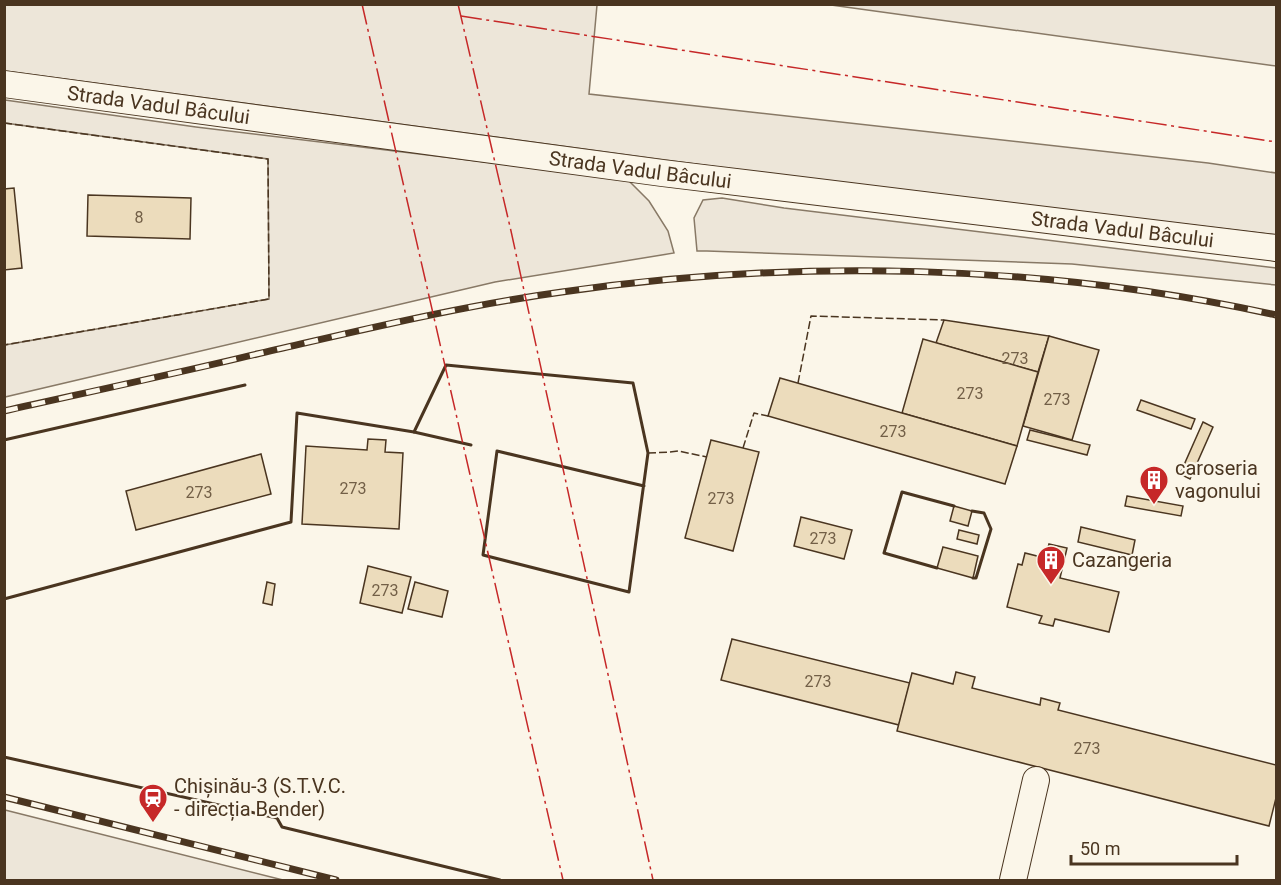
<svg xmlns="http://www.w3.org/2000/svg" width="1281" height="885" font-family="Roboto,sans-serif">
	<rect width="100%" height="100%" fill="#fbf6e9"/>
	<g fill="#ede6d9" stroke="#887966" stroke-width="1.5">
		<path d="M 5,5 L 597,5 L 589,94 L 1208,163 L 1276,173 L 1276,235 L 844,184 L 5,71 Z"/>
		<path d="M 831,5 L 1276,5 L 1276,66 Z"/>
		<path d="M 5,100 L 196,127 L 627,179 L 649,201 L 668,231 L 674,253 L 495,282 L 5,397 L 5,345 L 269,299 L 268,159 L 5,123 Z"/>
		<path d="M 722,198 L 784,208 L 1276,268 L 1276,285 L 1072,264 L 707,251 L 697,251 L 694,218 L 703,200 Z"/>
		<path d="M 5,810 L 283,880 L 5,880 Z"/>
	</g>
	<g fill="#ecdcbc" stroke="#4a3520" stroke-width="1.5">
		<path d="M 14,188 L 22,268 L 4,270 L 4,189 Z"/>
		<path d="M 88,195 L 191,198 L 190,239 L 87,236 Z"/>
		<path d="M 944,320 L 1049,336 L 1038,372 L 936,343 Z"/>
		<path d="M 1049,336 L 1099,350 L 1072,440 L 1023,426 Z"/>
		<path d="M 923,339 L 1038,372 L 1017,446 L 902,413 Z"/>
		<path d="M 780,378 L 1017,446 L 1005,484 L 768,416 Z"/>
		<path d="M 1141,400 L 1195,419 L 1191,429 L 1137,410 Z"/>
		<path d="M 1203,422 L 1213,427 L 1190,479 L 1180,474 Z"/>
		<path d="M 1030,430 L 1090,445 L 1087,455 L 1027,440 Z"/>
		<path d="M 368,439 L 386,440 L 385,452 L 403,453 L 399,529 L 302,524 L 306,446 L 367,450 Z"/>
		<path d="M 711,440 L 759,452 L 733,551 L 685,538 Z"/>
		<path d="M 261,454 L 271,494 L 136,530 L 126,491 Z"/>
		<path d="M 1127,496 L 1183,506 L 1181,516 L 1125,506 Z"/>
		<path d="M 954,506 L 972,511 L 968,526 L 950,521 Z"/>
		<path d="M 801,517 L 852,530 L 844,559 L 794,546 Z"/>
		<path d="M 1081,527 L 1135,540 L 1132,555 L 1078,542 Z"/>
		<path d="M 959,530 L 979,535 L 977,544 L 957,539 Z"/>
		<path d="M 1049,544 L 1067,548 L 1060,578 L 1119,592 L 1109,632 L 1055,619 L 1053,626 L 1039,623 L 1042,616 L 1007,607 L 1018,564 L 1022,565 L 1025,553 L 1045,558 Z"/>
		<path d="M 943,547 L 978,556 L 973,578 L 937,568 Z"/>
		<path d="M 368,566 L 411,577 L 402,613 L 360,603 Z"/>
		<path d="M 267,582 L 275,584 L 272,605 L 263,603 Z"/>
		<path d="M 415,582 L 448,591 L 442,617 L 408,609 Z"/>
		<path d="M 732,639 L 910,683 L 899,725 L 721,680 Z"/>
		<path d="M 956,672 L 975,677 L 972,688 L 1040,705 L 1041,698 L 1060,703 L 1058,710 L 1276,765 L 1276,798 L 1269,826 L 897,731 L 912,673 L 953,684 Z"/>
	</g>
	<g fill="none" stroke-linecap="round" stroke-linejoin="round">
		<g stroke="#4a3520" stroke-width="28">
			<g id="minor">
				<path id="s1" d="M 4,84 L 662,173 L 1276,248"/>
				<path d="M 1013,880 L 1036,780"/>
			</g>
		</g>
		<use href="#minor" stroke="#fbf6e9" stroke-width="26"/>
		<g stroke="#4a3520" stroke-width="7">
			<g id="rail">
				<path d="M 4,411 C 89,392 173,374 257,354 C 358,331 459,306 562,292 C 796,258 1045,264 1276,315"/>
				<path d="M 4,797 L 336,880"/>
			</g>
		</g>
		<use href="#rail" stroke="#fbf6e9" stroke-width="4.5" stroke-dasharray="14" stroke-linecap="butt"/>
		<g stroke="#4a3520" stroke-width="1.5" stroke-dasharray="8 3" stroke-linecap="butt">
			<path d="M 4,123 L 268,159 L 269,299 L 4,345"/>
			<path d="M 798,383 L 811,316 L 944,320"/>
			<path d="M 743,448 L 754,413 L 768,416"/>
			<path d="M 648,453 L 670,452 L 678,451 L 707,457"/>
		</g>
		<g stroke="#4a3520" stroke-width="3">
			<path d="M 4,440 L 245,385"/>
			<path d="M 471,445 L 414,432 L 446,365 L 633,383 L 648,453 L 629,592 L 483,555 L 497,451 L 644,486"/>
			<path d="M 972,511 L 984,513 L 991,529 L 976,578 L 973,578"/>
			<path d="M 937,568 L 884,553 L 902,492 L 954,506"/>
			<path d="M 4,599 L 291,522 L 297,413 L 414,432"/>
			<path d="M 4,757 L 277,818 L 282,827 L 500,880"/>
		</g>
		<g stroke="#c62828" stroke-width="1.5" stroke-dasharray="21 4.5 3 4.5" stroke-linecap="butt">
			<path d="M 362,4 L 563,880"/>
			<path d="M 458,4 L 511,231 L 653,880"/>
			<path d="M 461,16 L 1276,142"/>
		</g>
	</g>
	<defs>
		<g id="building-pin" transform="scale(1.5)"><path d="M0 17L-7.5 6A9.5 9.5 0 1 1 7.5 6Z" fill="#c62828" stroke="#fbf6e9"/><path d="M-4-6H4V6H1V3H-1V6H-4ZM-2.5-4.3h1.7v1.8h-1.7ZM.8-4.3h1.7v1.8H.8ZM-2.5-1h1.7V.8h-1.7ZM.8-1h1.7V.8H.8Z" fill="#fff"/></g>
		<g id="station-pin" transform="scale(1.5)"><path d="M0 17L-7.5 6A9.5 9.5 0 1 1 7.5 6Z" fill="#c62828" stroke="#fbf6e9"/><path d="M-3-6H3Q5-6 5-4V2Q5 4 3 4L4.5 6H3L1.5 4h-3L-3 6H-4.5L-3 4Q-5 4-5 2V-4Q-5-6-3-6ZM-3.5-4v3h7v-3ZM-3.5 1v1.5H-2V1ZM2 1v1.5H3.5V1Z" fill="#fff"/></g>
	</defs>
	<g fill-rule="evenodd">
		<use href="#building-pin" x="1154" y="480"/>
		<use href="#building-pin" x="1051" y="560"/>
		<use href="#station-pin" x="153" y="798"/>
	</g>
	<g text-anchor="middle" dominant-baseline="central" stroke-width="4.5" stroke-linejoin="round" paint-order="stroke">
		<g font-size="16" fill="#725f47">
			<text x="139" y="217">8</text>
			<text x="1015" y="358">273</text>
			<text x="970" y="393">273</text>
			<text x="1057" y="399">273</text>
			<text x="893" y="431">273</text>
			<text x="353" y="488">273</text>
			<text x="199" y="492">273</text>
			<text x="721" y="498">273</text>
			<text x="823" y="538">273</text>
			<text x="385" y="590">273</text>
			<text x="818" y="681">273</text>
			<text x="1087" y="748">273</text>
		</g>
		<g font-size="20" fill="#4a3520" stroke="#fbf6e9">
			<text stroke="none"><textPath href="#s1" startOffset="156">Strada Vadul Bâcului</textPath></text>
			<text stroke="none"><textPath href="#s1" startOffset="642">Strada Vadul Bâcului</textPath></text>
			<text stroke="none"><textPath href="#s1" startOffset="1128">Strada Vadul Bâcului</textPath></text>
		</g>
		<g font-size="20" fill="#4a3520" stroke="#fbf6e9" text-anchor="start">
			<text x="1175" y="468">caroseria<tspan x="1175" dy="23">vagonului</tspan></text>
			<text x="1072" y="560">Cazangeria</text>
			<text x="174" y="786">Chișinău-3 (S.T.V.C.<tspan x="174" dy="23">- direcția Bender)</tspan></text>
		</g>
	</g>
	<rect width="1281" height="885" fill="none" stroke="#4a3520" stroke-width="12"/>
	<path d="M1071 855v9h166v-9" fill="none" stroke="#4a3520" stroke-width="3"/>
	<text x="1080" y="855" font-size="18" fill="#4a3520" stroke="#fbf6e9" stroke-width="4.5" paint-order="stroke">50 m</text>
</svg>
